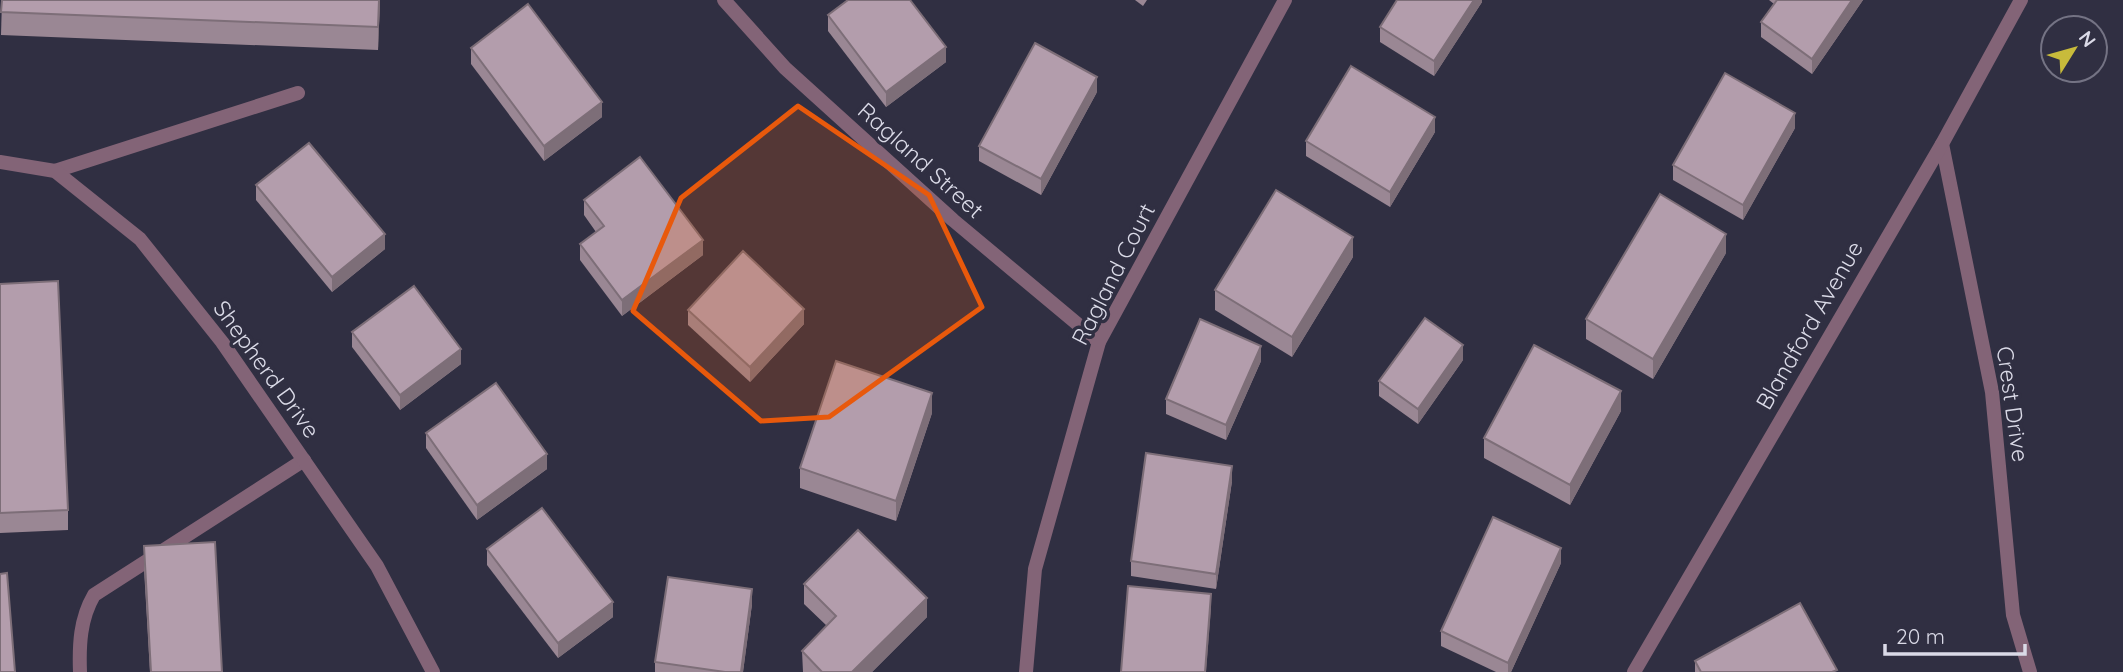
<svg xmlns="http://www.w3.org/2000/svg" width="2123" height="672" font-family="Quicksand,sans-serif">
	<rect width="100%" height="100%" fill="#302f42"/>
	<g fill="none" stroke-linecap="round" stroke-linejoin="round">
		<g stroke="#836477" stroke-width="14">
			<path d="M 55,171 L 298,93"/>
			<path d="M 80,672 C 79,645 80,619 94,595 L 304,460"/>
		</g>
		<g stroke="#836477" stroke-width="14">
			<path d="M 724,0 L 785,68 L 953,220 L 1099,342"/>
			<path d="M 1942,144 L 1992,392 L 2013,615 L 2030,672"/>
			<path d="M 0,162 L 55,171 L 140,239 L 222,342 L 377,566 L 433,672"/>
			<path d="M 1026,672 L 1035,569 L 1099,342 L 1285,0"/>
			<path d="M 1634,672 L 1942,144 L 2021,0"/>
		</g>
	</g>
	<g fill="#9a8794">
		<path d="M 2,0 L 380,0 L 378,50 L 1,35 Z"/>
		<path d="M 1135,0 L 1147,0 L 1143,6 Z"/>
		<path d="M 1482,0 L 1482,2 L 1434,76 L 1380,42 L 1380,27 Z"/>
		<path d="M 1769,0 L 1863,0 L 1812,74 L 1761,37 L 1761,22 L 1774,4 Z"/>
		<path d="M 828,15 L 946,62 L 886,107 L 828,31 Z"/>
		<path d="M 471,48 L 602,117 L 544,161 L 471,64 Z"/>
		<path d="M 1097,92 L 1041,195 L 979,161 L 979,146 Z"/>
		<path d="M 1795,128 L 1743,220 L 1673,180 L 1673,165 Z"/>
		<path d="M 1435,132 L 1390,207 L 1306,156 L 1306,141 Z"/>
		<path d="M 256,185 L 385,249 L 332,292 L 256,200 Z"/>
		<path d="M 584,200 L 703,255 L 622,316 L 580,260 L 580,244 L 596,232 L 584,215 Z"/>
		<path d="M 1726,253 L 1653,379 L 1586,339 L 1586,319 Z"/>
		<path d="M 1353,257 L 1292,357 L 1215,310 L 1215,290 Z"/>
		<path d="M 0,284 L 68,510 L 68,530 L 0,533 Z"/>
		<path d="M 688,310 L 804,324 L 750,382 L 688,325 Z"/>
		<path d="M 352,332 L 461,364 L 400,410 L 352,347 Z"/>
		<path d="M 1463,360 L 1418,424 L 1379,396 L 1379,381 Z"/>
		<path d="M 1261,361 L 1226,440 L 1166,414 L 1166,399 Z"/>
		<path d="M 1621,411 L 1570,505 L 1484,458 L 1484,438 Z"/>
		<path d="M 932,413 L 896,521 L 800,488 L 800,468 Z"/>
		<path d="M 426,433 L 547,469 L 477,520 L 426,448 Z"/>
		<path d="M 1232,481 L 1216,589 L 1131,576 L 1131,561 Z"/>
		<path d="M 144,546 L 222,672 L 150,672 L 144,569 Z"/>
		<path d="M 487,549 L 613,617 L 558,658 L 487,565 Z"/>
		<path d="M 1561,563 L 1511,672 L 1496,672 L 1441,646 L 1441,631 Z"/>
		<path d="M 804,584 L 927,617 L 872,672 L 803,672 L 802,651 L 827,626 L 804,604 Z"/>
		<path d="M 752,604 L 743,672 L 655,672 L 655,662 Z"/>
		<path d="M 1695,661 L 1837,672 L 1695,672 Z"/>
	</g>
	<g fill="#7d6e78">
		<path d="M 379,0 L 380,0 L 378,50 L 378,27 Z"/>
		<path d="M 1474,0 L 1482,0 L 1482,2 L 1434,76 L 1434,61 Z"/>
		<path d="M 1852,0 L 1863,0 L 1812,74 L 1812,59 Z"/>
		<path d="M 946,47 L 946,62 L 886,107 L 886,92 Z"/>
		<path d="M 1097,77 L 1097,92 L 1041,195 L 1041,179 Z"/>
		<path d="M 602,102 L 602,117 L 544,161 L 544,146 Z"/>
		<path d="M 1795,113 L 1795,128 L 1743,220 L 1743,205 Z"/>
		<path d="M 1435,117 L 1435,132 L 1390,207 L 1390,192 Z"/>
		<path d="M 385,234 L 385,249 L 332,292 L 332,277 Z"/>
		<path d="M 1726,234 L 1726,253 L 1653,379 L 1653,359 Z"/>
		<path d="M 1353,237 L 1353,257 L 1292,357 L 1292,337 Z"/>
		<path d="M 703,240 L 703,255 L 622,316 L 622,300 Z"/>
		<path d="M 804,309 L 804,324 L 750,382 L 750,367 Z"/>
		<path d="M 1463,345 L 1463,360 L 1418,424 L 1418,409 Z"/>
		<path d="M 1261,346 L 1261,361 L 1226,440 L 1226,425 Z"/>
		<path d="M 461,349 L 461,364 L 400,410 L 400,395 Z"/>
		<path d="M 1621,391 L 1621,411 L 1570,505 L 1570,485 Z"/>
		<path d="M 932,393 L 932,413 L 896,521 L 896,501 Z"/>
		<path d="M 547,454 L 547,469 L 477,520 L 477,505 Z"/>
		<path d="M 1232,466 L 1232,481 L 1216,589 L 1216,574 Z"/>
		<path d="M 1561,548 L 1561,563 L 1511,672 L 1508,672 L 1508,663 Z"/>
		<path d="M 752,589 L 752,604 L 743,672 L 741,672 Z"/>
		<path d="M 1211,594 L 1211,609 L 1206,672 L 1205,672 Z"/>
		<path d="M 927,598 L 927,617 L 872,672 L 852,672 Z"/>
		<path d="M 613,602 L 613,617 L 558,658 L 558,643 Z"/>
	</g>
	<g fill="#b39dac" stroke="#7d6e78" stroke-width="2">
		<path d="M 2,0 L 379,0 L 378,27 L 1,12 Z"/>
		<path d="M 848,0 L 910,0 L 946,47 L 886,92 L 828,15 Z"/>
		<path d="M 1397,0 L 1474,0 L 1434,61 L 1380,27 Z"/>
		<path d="M 1777,0 L 1852,0 L 1812,59 L 1761,22 Z"/>
		<path d="M 528,4 L 602,102 L 544,146 L 471,48 Z"/>
		<path d="M 1035,43 L 1097,77 L 1041,179 L 979,146 Z"/>
		<path d="M 1351,66 L 1435,117 L 1390,192 L 1306,141 Z"/>
		<path d="M 1725,73 L 1795,113 L 1743,205 L 1673,165 Z"/>
		<path d="M 309,143 L 385,234 L 332,277 L 256,185 Z"/>
		<path d="M 640,157 L 703,240 L 622,300 L 580,244 L 604,226 L 584,200 Z"/>
		<path d="M 1276,190 L 1353,237 L 1292,337 L 1215,290 Z"/>
		<path d="M 1660,194 L 1726,234 L 1653,359 L 1586,319 Z"/>
		<path d="M 743,251 L 804,309 L 750,367 L 688,310 Z"/>
		<path d="M 58,281 L 68,510 L 0,513 L 0,284 Z"/>
		<path d="M 414,286 L 461,349 L 400,395 L 352,332 Z"/>
		<path d="M 1425,318 L 1463,345 L 1418,409 L 1379,381 Z"/>
		<path d="M 1200,319 L 1261,346 L 1226,425 L 1166,399 Z"/>
		<path d="M 1534,345 L 1621,391 L 1570,485 L 1484,438 Z"/>
		<path d="M 836,361 L 932,393 L 896,501 L 800,468 Z"/>
		<path d="M 496,383 L 547,454 L 477,505 L 426,433 Z"/>
		<path d="M 1146,453 L 1232,466 L 1216,574 L 1131,561 Z"/>
		<path d="M 542,508 L 613,602 L 558,643 L 487,549 Z"/>
		<path d="M 1493,517 L 1561,548 L 1508,663 L 1441,631 Z"/>
		<path d="M 858,530 L 927,598 L 852,672 L 822,672 L 802,651 L 836,616 L 804,584 Z"/>
		<path d="M 215,542 L 222,672 L 151,672 L 144,546 Z"/>
		<path d="M 7,573 L 15,672 L 0,672 L 0,574 Z"/>
		<path d="M 668,577 L 752,589 L 741,672 L 725,672 L 655,662 Z"/>
		<path d="M 1128,586 L 1211,594 L 1205,672 L 1121,672 Z"/>
		<path d="M 1800,603 L 1837,670 L 1832,672 L 1701,672 L 1695,661 Z"/>
	</g>
	<path fill="#e8590c" fill-opacity="0.2" stroke="#e8590c" stroke-width="5" stroke-linejoin="round" d="M 798,106 L 929,195 L 982,307 L 829,417 L 761,421 L 633,311 L 681,198 Z"/>
	<g text-anchor="middle" dominant-baseline="central" stroke-width="7" stroke-linejoin="round" paint-order="stroke">
		<g font-size="23" fill="#dadae7" stroke="#302f42">
			<text transform="translate(921 160) rotate(42)">Ragland Street</text>
			<text transform="translate(1113 274) rotate(-63)">Ragland Court</text>
			<text transform="translate(1809 325) rotate(-60)">Blandford Avenue</text>
			<text transform="translate(267 369) rotate(54)">Shepherd Drive</text>
			<text transform="translate(2013 404) rotate(82)">Crest Drive</text>
		</g>
	</g>
	<g transform="translate(2074 49) rotate(53)"><circle r="33" fill="#302f42" stroke="#747384" stroke-width="2"/>
	<path d="M0-5L12 26L0 18L-12 26Z" fill="#c8bb3b"/>
	<text y="-10" font-size="19" font-weight="bold" text-anchor="middle" fill="#dadae7">N</text>
	</g>
	<path d="M1885 644v10h140v-10" fill="none" stroke="#dadae7" stroke-width="3.5"/>
	<text x="1896" y="644" font-size="21" fill="#dadae7" stroke="#302f42" stroke-width="5" paint-order="stroke">20 m</text>
</svg>
